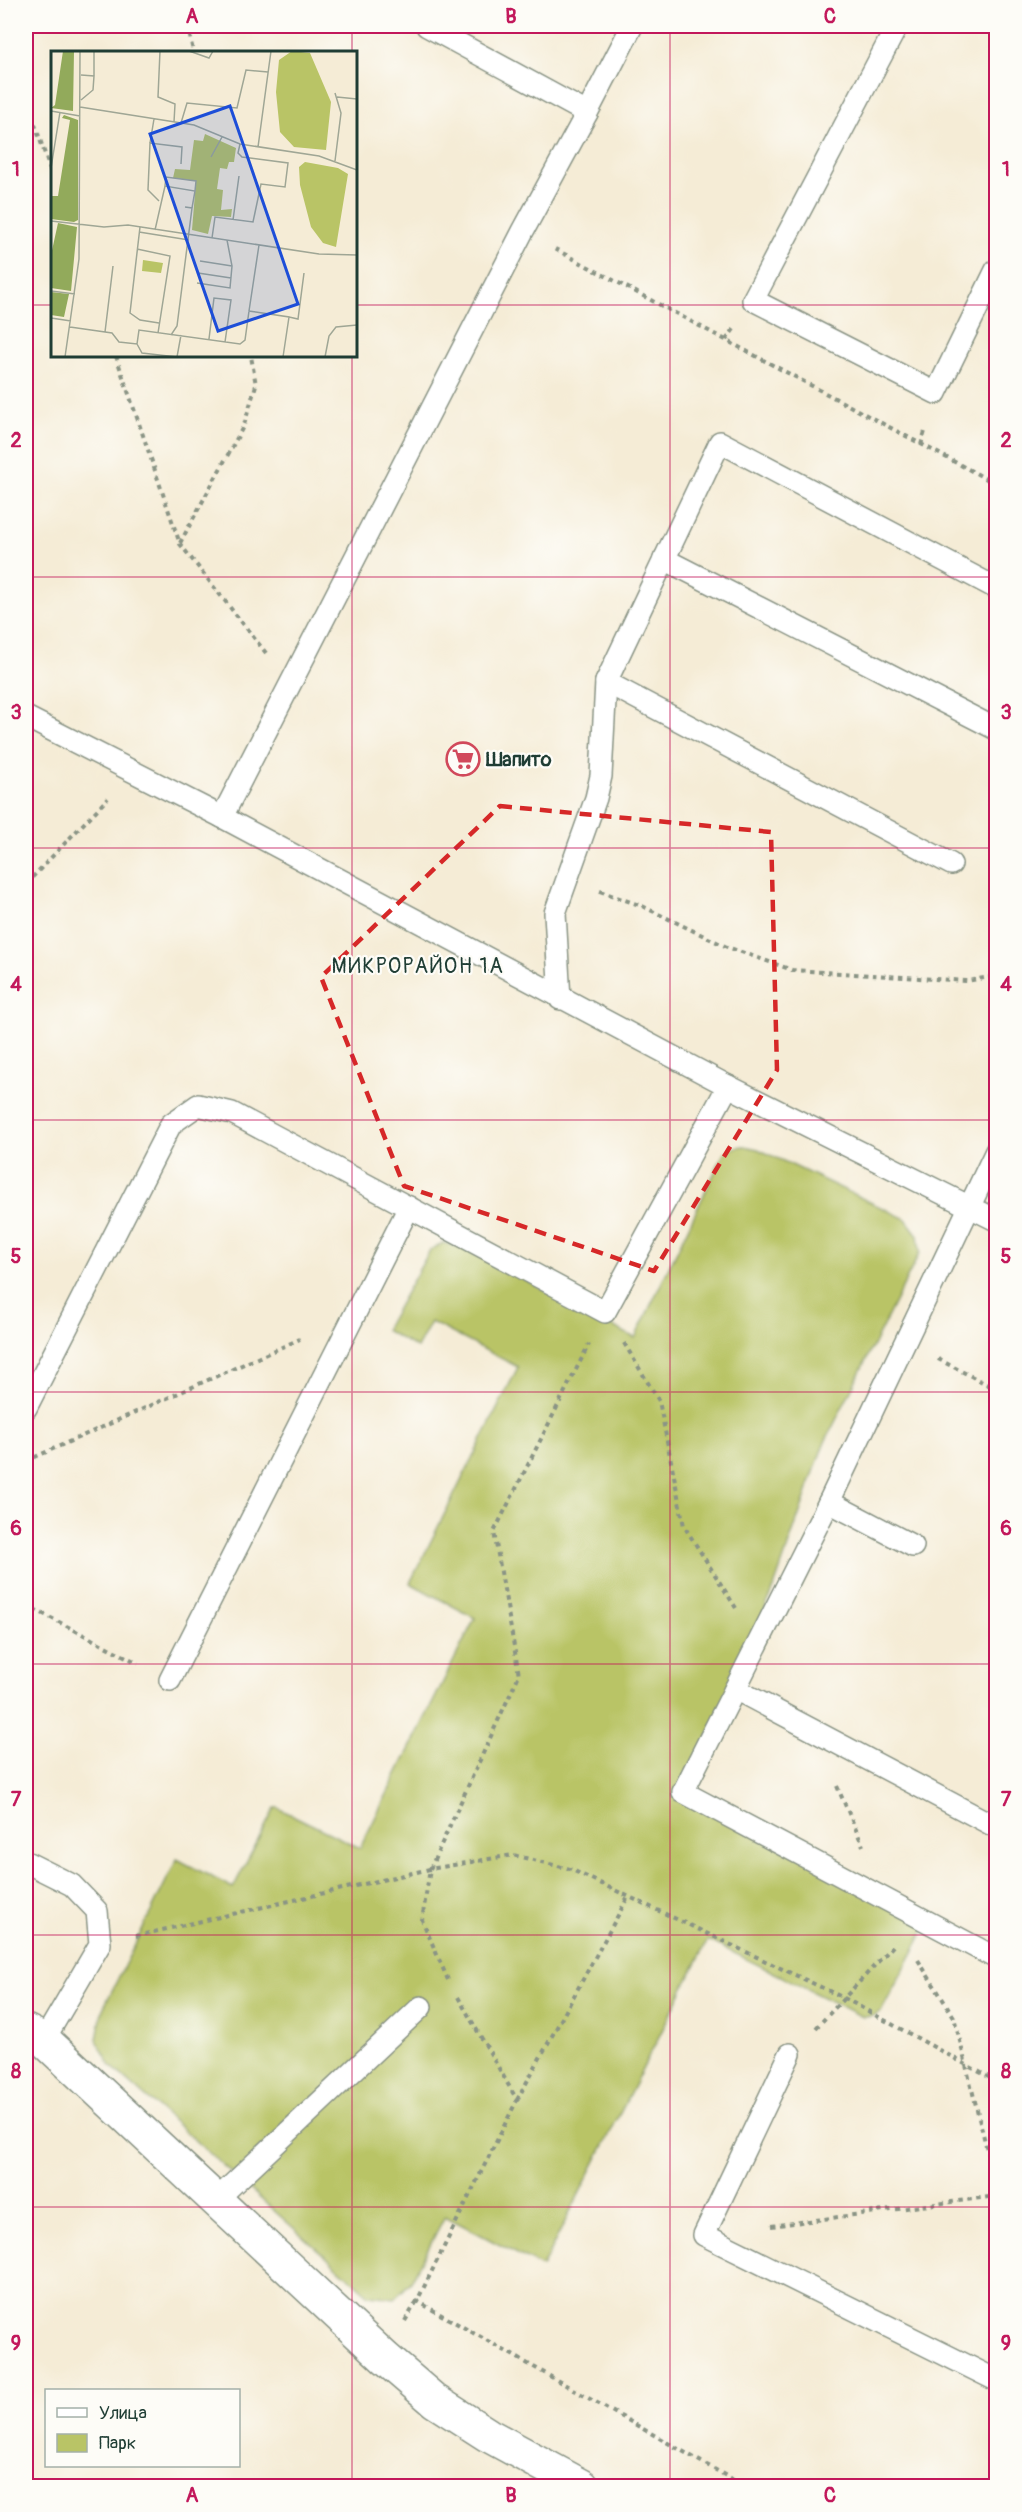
<svg xmlns="http://www.w3.org/2000/svg" width="1022" height="2512" font-family="Pangolin,sans-serif">
	<rect width="100%" height="100%" fill="#fdfcf7"/>
	<filter id="ink" filterUnits="userSpaceOnUse"><feTurbulence type="fractalNoise" baseFrequency=".0167" numOctaves="2"/><feDisplacementMap in="SourceGraphic" scale="12" xChannelSelector="R" yChannelSelector="G"/><feConvolveMatrix kernelMatrix="1 2 1 2 8 2 1 2 1" color-interpolation-filters="sRGB"/></filter>
	<filter id="wash" filterUnits="userSpaceOnUse"><feTurbulence type="fractalNoise" baseFrequency=".008" numOctaves="4" result="noise"/><feDisplacementMap in="SourceGraphic" scale="24" xChannelSelector="R" yChannelSelector="G"/><feGaussianBlur stdDeviation="1.35" result="paint"/><feColorMatrix in="noise" values="0 0 0 0 0 0 0 0 0 0 0 0 0 0 0 0 0 1.4 0 .05"/><feComposite in="paint" operator="in"/></filter>
	<g filter="url(#wash)">
		<rect width="100%" height="100%" fill="#f5ecd6"/>
		<path fill="#b9c466" stroke="#6c804d" stroke-width="1.5" d="M 744,1146 L 758,1149 L 906,1219 L 918,1235 L 920,1252 L 823,1446 L 772,1593 L 683,1792 L 929,1922 L 882,2010 L 874,2016 L 863,2017 L 708,1940 L 542,2267 L 445,2216 L 410,2283 L 395,2298 L 369,2295 L 110,2065 L 97,2040 L 102,2011 L 177,1859 L 233,1888 L 275,1808 L 278,1808 L 360,1848 L 475,1618 L 410,1583 L 518,1367 L 431,1322 L 417,1348 L 385,1330 L 430,1250 L 443,1243 L 462,1247 L 635,1338 L 724,1153 L 736,1147 Z"/>
	</g>
	<g filter="url(#ink)">
		<g fill="none" stroke-linecap="round" stroke-linejoin="round">
			<g stroke="#8a9485" stroke-width="24">
				<g id="lane">
					<path d="M 897,26 L 753,300 L 936,393 L 996,270"/>
					<path d="M 587,113 L 632,26"/>
					<path d="M 664,559 L 996,729"/>
					<path d="M 606,682 L 951,864"/>
					<path d="M 26,717 L 222,817 L 728,1086 L 996,1220"/>
					<path d="M 222,817 L 523,231 L 587,113 L 427,26"/>
					<path d="M 560,999 L 555,913 L 596,798 L 601,776 L 606,682 L 720,442 L 996,588"/>
					<path d="M 26,1408 L 171,1124 L 198,1105 L 232,1113 L 605,1312 L 728,1086"/>
					<path d="M 829,1502 L 735,1689 L 996,1827"/>
					<path d="M 913,1546 L 829,1502 L 996,1151"/>
					<path d="M 170,1680 L 409,1207"/>
					<path d="M 735,1689 L 683,1792 L 996,1958"/>
					<path d="M 26,1862 L 72,1885 L 97,1911 L 100,1944 L 44,2040"/>
					<path d="M 790,2054 L 704,2235 L 996,2380"/>
					<path d="M 216,2200 L 421,2007"/>
				</g>
			</g>
			<g stroke="#8a9485" stroke-width="36">
				<path id="street" d="M 26,2031 L 44,2040 L 385,2358 L 435,2401 L 488,2435 L 582,2486"/>
			</g>
			<g stroke="#8a9485" stroke-width="4" stroke-dasharray="4.5 4.5" stroke-linecap="butt">
				<path d="M 188,26 L 193,52"/>
				<path d="M 26,98 L 52,175"/>
				<path d="M 555,249 L 996,484"/>
				<path d="M 726,340 L 734,329"/>
				<path d="M 116,356 L 180,544 L 266,653"/>
				<path d="M 921,445 L 926,428"/>
				<path d="M 180,543 L 244,425 L 256,385 L 251,356"/>
				<path d="M 26,884 L 108,798"/>
				<path d="M 600,891 L 642,906 L 727,947 L 792,970 L 967,981 L 996,976"/>
				<path d="M 624,1343 L 659,1401 L 684,1526 L 736,1608"/>
				<path d="M 938,1359 L 996,1389"/>
				<path d="M 26,1461 L 300,1339"/>
				<path d="M 26,1605 L 138,1663"/>
				<path d="M 837,1786 L 863,1846"/>
				<path d="M 136,1936 L 430,1869 L 513,1855 L 570,1869 L 844,1998 L 996,2081"/>
				<path d="M 918,1960 L 954,2017 L 996,2186"/>
				<path d="M 448,1980 L 422,1920 L 430,1869 L 519,1675 L 494,1532 L 589,1344"/>
				<path d="M 458,1997 L 517,2100 L 417,2301 L 744,2486"/>
				<path d="M 816,2028 L 893,1946"/>
				<path d="M 517,2100 L 628,1897"/>
				<path d="M 771,2226 L 996,2196"/>
				<path d="M 405,2321 L 417,2301"/>
			</g>
			<use href="#lane" stroke="#fff" stroke-width="21"/>
			<use href="#street" stroke="#fff" stroke-width="33"/>
		</g>
	</g>
	<path fill="none" stroke="#d62828" stroke-width="4.5" stroke-dasharray="12 8" stroke-linejoin="round" d="M 500,806 L 771,832 L 777,1070 L 654,1271 L 404,1186 L 321,977 Z"/>
	<path fill="none" stroke="#c2185b" stroke-width="1.5" stroke-opacity="0.55" d="M 352,26 L 352,52M 670,26 L 670,2486M 26,305 L 52,305M 356,305 L 996,305M 352,356 L 352,2486M 26,577 L 996,577M 26,848 L 996,848M 26,1120 L 996,1120M 26,1392 L 996,1392M 26,1664 L 996,1664M 26,1935 L 996,1935M 26,2207 L 996,2207"/>
	<defs>
		<g id="supermarket-ring" transform="scale(1.725)"><circle r="9.5" fill="#fdfcf7" stroke="#d1495b" stroke-width="1.5"/><path d="M-6-5.5h2.5l.6 2H6L4.5 2H-2.5L-4.4-4H-6ZM-1.5 3.2a1.3 1.3 0 1 0 .1 0ZM3 3.2a1.3 1.3 0 1 0 .1 0Z" fill="#d1495b"/></g>
	</defs>
	<g fill-rule="evenodd">
		<use href="#supermarket-ring" x="463" y="759"/>
	</g>
	<g text-anchor="middle" dominant-baseline="central" stroke-width="4.5" stroke-linejoin="round" paint-order="stroke">
		<g font-size="20" font-weight="bold" fill="#1f3d34" stroke="#fdfcf7" text-anchor="start">
			<text x="486" y="759">Шапито</text>
		</g>
		<g font-size="21" letter-spacing="1.5" fill="#1f3d34" stroke="#fdfcf7">
			<text x="418" y="966">МИКРОРАЙОН 1А</text>
		</g>
	</g>
	<g transform="translate(51 51)">
		<rect width="306" height="306" fill="#f5ecd6"/>
		<path d="M 241,0 L 259,2 L 280,51 L 275,99 L 243,96 L 229,81 L 225,41 L 228,9 ZM 154,83 L 185,97 L 183,111 L 178,111 L 176,118 L 169,117 L 166,138 L 172,139 L 170,159 L 181,158 L 180,166 L 161,165 L 157,183 L 141,179 L 145,130 L 122,127 L 124,118 L 139,119 L 143,89 L 152,90 ZM 254,111 L 287,117 L 297,123 L 285,196 L 272,192 L 260,176 L 249,134 L 248,116 ZM 92,209 L 112,212 L 110,222 L 91,220 Z" fill="#b9c466"/>
		<path d="M 12,0 L 23,0 L 22,60 L 0,57 L 4,54 ZM 13,64 L 27,69 L 27,169 L 23,171 L 0,168 L 0,145 L 7,145 L 19,69 L 11,67 ZM 7,172 L 26,176 L 20,240 L 0,237 L 0,204 ZM 0,241 L 18,243 L 13,266 L 0,264 Z" fill="#92aa5b"/>
		<path fill="none" stroke="#9fa695" stroke-width="1.5" d="M 43,0 L 43,25M 109,0 L 107,46 L 124,53 L 123,71M 138,0 L 158,7 L 162,0M 286,46 L 306,48M 30,49 L 42,39 L 43,25 L 30,24M 29,56 L 143,74 L 189,93 L 268,105 L 306,119M 0,60 L 29,65M 130,72 L 136,52 L 186,57 L 195,19 L 217,21M 99,92 L 103,68M 207,96 L 220,0M 160,106 L 171,86M 284,110 L 290,62 L 284,42M 0,117 L 9,61M 114,135 L 115,126 L 145,130 L 144,140M 108,150 L 97,139 L 99,92 L 131,96 L 130,113M 182,169 L 188,125M 0,170 L 53,176 L 77,174 L 268,203 L 306,204M 89,176 L 79,262 L 89,269 L 108,272M 104,179 L 114,135 L 144,140 L 141,157M 88,181 L 138,189M 161,187 L 164,166 L 202,171 L 210,133 L 234,136 L 237,112 L 191,106 L 187,102 L 189,93M 208,194 L 198,260 L 238,266 L 232,306M 86,198 L 119,205 L 107,282M 149,210 L 181,215M 147,222 L 180,227M 146,232 L 179,237 L 181,215 L 176,189M 0,240 L 24,243M 238,266 L 247,268 L 253,222M 0,267 L 20,270M 19,276 L 61,282 L 68,291 L 86,293 L 88,279 L 189,293 L 194,289 L 198,260M 54,281 L 62,215M 120,284 L 126,275 L 141,157 L 134,156M 158,288 L 163,247 L 180,249 L 174,291M 86,293 L 91,302 L 126,306 L 130,284M 14,306 L 28,208 L 29,0M 274,306 L 278,285 L 285,276 L 306,274"/>
		<path fill="#1d4ed8" fill-opacity="0.15" stroke="#1d4ed8" stroke-width="3" d="M 179,55 L 247,253 L 167,280 L 99,83 Z"/>
		<rect width="306" height="306" fill="none" stroke="#1f3d34" stroke-width="3"/>
	</g>
	<rect width="1022" height="2512" fill="none" stroke="#fdfcf7" stroke-width="66"/>
	<rect x="45" y="2389" width="195" height="78" fill="#fdfcf7" stroke="#a4b0a9" stroke-width="1.5"/>
	<rect x="57" y="2408" width="30" height="9" fill="#ffffff" stroke="#a4b0a9" stroke-width="1.5"/>
	<text x="99" y="2419" font-size="18" fill="#1f3d34">Улица</text>
	<rect x="57" y="2434" width="30" height="18" fill="#b9c466" stroke="#a4b0a9" stroke-width="1.5"/>
	<text x="99" y="2449" font-size="18" fill="#1f3d34">Парк</text>
	<rect x="33" y="33" width="956" height="2446" fill="none" stroke="#c2185b" stroke-width="2"/>
	<g font-size="20" text-anchor="middle" font-weight="bold" fill="#c2185b">
		<text x="192" y="23">A</text>
		<text x="511" y="23">B</text>
		<text x="830" y="23">C</text>
		<text x="16" y="176">1</text>
		<text x="1006" y="176">1</text>
		<text x="16" y="447">2</text>
		<text x="1006" y="447">2</text>
		<text x="16" y="719">3</text>
		<text x="1006" y="719">3</text>
		<text x="16" y="991">4</text>
		<text x="1006" y="991">4</text>
		<text x="16" y="1263">5</text>
		<text x="1006" y="1263">5</text>
		<text x="16" y="1535">6</text>
		<text x="1006" y="1535">6</text>
		<text x="16" y="1806">7</text>
		<text x="1006" y="1806">7</text>
		<text x="16" y="2078">8</text>
		<text x="1006" y="2078">8</text>
		<text x="16" y="2350">9</text>
		<text x="1006" y="2350">9</text>
		<text x="192" y="2502">A</text>
		<text x="511" y="2502">B</text>
		<text x="830" y="2502">C</text>
	</g>
</svg>
